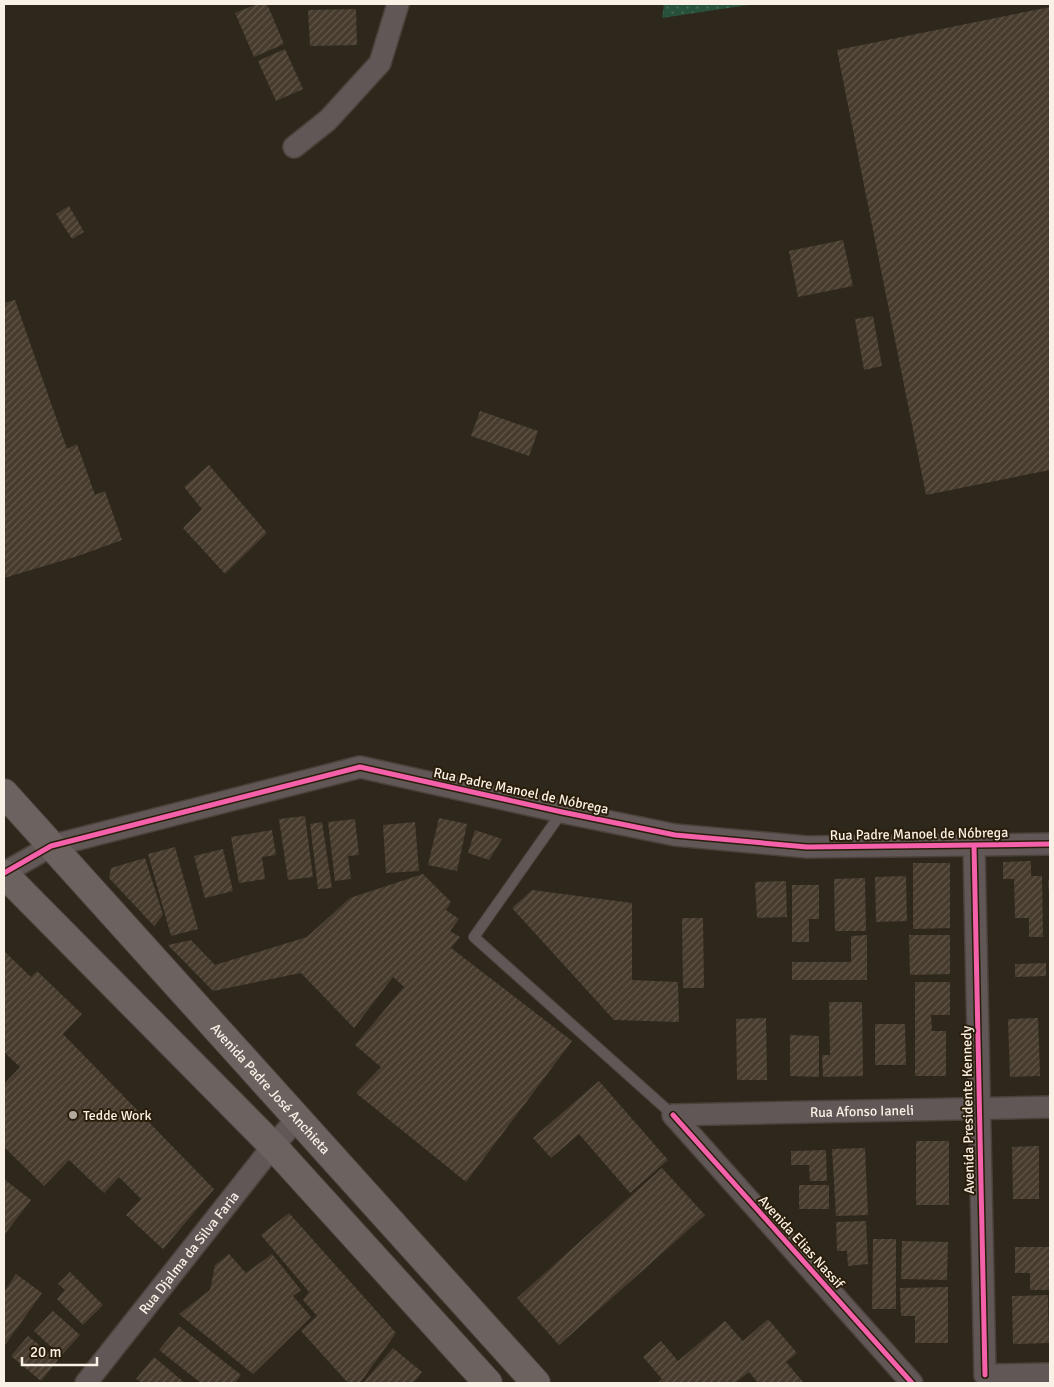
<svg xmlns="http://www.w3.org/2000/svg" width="1054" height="1387" font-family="Signika,sans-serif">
	<defs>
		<pattern id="garden-dots" width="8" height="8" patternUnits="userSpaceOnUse" patternTransform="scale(1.25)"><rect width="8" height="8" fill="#28513b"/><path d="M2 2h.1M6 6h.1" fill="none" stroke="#486a57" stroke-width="1.8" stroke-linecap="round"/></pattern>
		<pattern id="building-hatch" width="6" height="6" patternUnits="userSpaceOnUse" patternTransform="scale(1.25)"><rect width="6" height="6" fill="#463b2d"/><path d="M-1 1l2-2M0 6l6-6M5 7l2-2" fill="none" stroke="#61584b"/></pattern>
	</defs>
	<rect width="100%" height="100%" fill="#2e271c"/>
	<path fill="url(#garden-dots)" d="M 664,4 L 755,4 L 662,18 Z"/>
	<g fill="url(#building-hatch)">
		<path d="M 257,4 L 267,4 L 284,44 L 254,57 L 235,13 Z"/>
		<path d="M 1050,7 L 1050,470 L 926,495 L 837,50 Z"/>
		<path d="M 356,9 L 357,45 L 310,46 L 308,10 Z"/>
		<path d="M 285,49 L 303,89 L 276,101 L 258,61 Z"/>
		<path d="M 69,206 L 84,232 L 72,239 L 56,214 Z"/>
		<path d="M 843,240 L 853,286 L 798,297 L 789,251 Z"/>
		<path d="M 15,300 L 67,449 L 77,444 L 95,495 L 105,491 L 122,540 L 78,556 L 4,578 L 4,303 Z"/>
		<path d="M 873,316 L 882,366 L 864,370 L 855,319 Z"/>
		<path d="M 480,411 L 538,431 L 529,456 L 471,436 Z"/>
		<path d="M 209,465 L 267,533 L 225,574 L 183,528 L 202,509 L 184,487 Z"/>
		<path d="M 305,816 L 313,877 L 288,880 L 279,819 Z"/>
		<path d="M 439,818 L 467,824 L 457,871 L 428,865 Z"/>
		<path d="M 355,819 L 359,855 L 348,856 L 351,879 L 335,881 L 328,822 Z"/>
		<path d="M 322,822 L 332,888 L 318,889 L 310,824 Z"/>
		<path d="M 415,822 L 419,871 L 386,873 L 383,825 Z"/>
		<path d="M 272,830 L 276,855 L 262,857 L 265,879 L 239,883 L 231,837 Z"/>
		<path d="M 475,830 L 502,839 L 489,860 L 468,853 Z"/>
		<path d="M 175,847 L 198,929 L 171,936 L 148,854 Z"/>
		<path d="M 223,849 L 233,891 L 205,898 L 194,856 Z"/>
		<path d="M 145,858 L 163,915 L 154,926 L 109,878 L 111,868 Z"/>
		<path d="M 1031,861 L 1031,876 L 1042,876 L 1043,937 L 1029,937 L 1029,918 L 1015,918 L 1014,879 L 1003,879 L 1003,862 Z"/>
		<path d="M 913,863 L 950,863 L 950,928 L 913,929 Z"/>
		<path d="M 423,874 L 451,902 L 446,910 L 459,919 L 450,931 L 460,937 L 451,948 L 572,1041 L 466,1182 L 356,1093 L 381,1067 L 355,1045 L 404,987 L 393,977 L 354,1028 L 301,973 L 213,991 L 168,945 L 191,940 L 215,965 L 307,937 L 350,898 Z"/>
		<path d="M 906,876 L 907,921 L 876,922 L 875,877 Z"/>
		<path d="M 865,878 L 866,931 L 835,931 L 834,879 Z"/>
		<path d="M 1048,880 L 1050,880 L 1050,895 L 1049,895 Z"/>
		<path d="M 786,881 L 787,917 L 757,918 L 755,882 Z"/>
		<path d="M 792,885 L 819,885 L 819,919 L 809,919 L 809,942 L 792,942 Z"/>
		<path d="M 532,890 L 632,903 L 632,980 L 678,982 L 679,1022 L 614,1020 L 512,908 Z"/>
		<path d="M 682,918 L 703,918 L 704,988 L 683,988 Z"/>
		<path d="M 867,935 L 867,980 L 792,980 L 792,962 L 851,962 L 851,936 Z"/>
		<path d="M 909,935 L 950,935 L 950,974 L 910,975 Z"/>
		<path d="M 4,951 L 31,977 L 37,971 L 82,1014 L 63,1034 L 214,1189 L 163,1249 L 126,1215 L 141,1199 L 119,1177 L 104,1193 L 69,1160 L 44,1186 L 4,1147 L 4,1084 L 20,1067 L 4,1052 Z"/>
		<path d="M 1046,963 L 1046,976 L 1015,977 L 1015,964 Z"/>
		<path d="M 915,982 L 950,982 L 950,1015 L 931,1015 L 932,1031 L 946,1031 L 946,1076 L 915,1076 Z"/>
		<path d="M 829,1002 L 862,1002 L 863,1076 L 823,1077 L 822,1055 L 830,1055 Z"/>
		<path d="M 766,1018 L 767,1080 L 737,1080 L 736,1019 Z"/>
		<path d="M 1038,1018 L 1040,1076 L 1010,1077 L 1008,1019 Z"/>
		<path d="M 875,1024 L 905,1024 L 906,1065 L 875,1065 Z"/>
		<path d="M 790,1035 L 819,1036 L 819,1077 L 790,1076 Z"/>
		<path d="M 599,1081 L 668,1160 L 630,1193 L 579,1134 L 551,1158 L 533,1138 Z"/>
		<rect x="916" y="1141" width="33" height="64"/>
		<path d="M 1039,1146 L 1039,1199 L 1013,1199 L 1012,1147 Z"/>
		<path d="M 865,1148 L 868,1215 L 836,1216 L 832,1149 Z"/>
		<path d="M 826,1150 L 827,1181 L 810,1181 L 809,1165 L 791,1165 L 791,1151 Z"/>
		<path d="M 662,1168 L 705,1215 L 559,1345 L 517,1298 Z"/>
		<path d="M 4,1179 L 31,1200 L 4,1235 Z"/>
		<rect x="799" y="1185" width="30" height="24"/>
		<path d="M 289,1213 L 396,1333 L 360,1383 L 348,1383 L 301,1331 L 317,1316 L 303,1300 L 309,1292 L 261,1235 Z"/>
		<path d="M 866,1221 L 868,1264 L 848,1266 L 847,1251 L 837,1251 L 836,1222 Z"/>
		<path d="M 873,1239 L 896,1239 L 896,1309 L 872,1309 Z"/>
		<path d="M 902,1241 L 948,1242 L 947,1280 L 901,1279 Z"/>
		<path d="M 1015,1247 L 1050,1247 L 1050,1290 L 1030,1290 L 1030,1273 L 1015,1273 Z"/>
		<path d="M 229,1254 L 246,1273 L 272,1254 L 301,1290 L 293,1296 L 311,1317 L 253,1374 L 179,1314 L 210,1290 L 215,1265 Z"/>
		<path d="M 70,1272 L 103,1305 L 83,1325 L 57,1299 L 65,1290 L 58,1284 Z"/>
		<path d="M 16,1274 L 42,1293 L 5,1345 L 4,1345 L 4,1292 Z"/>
		<path d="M 948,1287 L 948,1343 L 915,1343 L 915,1316 L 901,1316 L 900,1288 Z"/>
		<path d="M 1048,1295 L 1049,1343 L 1013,1344 L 1012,1296 Z"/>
		<path d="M 53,1311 L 80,1335 L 61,1356 L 34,1331 Z"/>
		<path d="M 768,1319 L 797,1353 L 786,1362 L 804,1383 L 758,1383 L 749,1372 L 735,1383 L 657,1383 L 662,1379 L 643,1357 L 661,1341 L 678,1361 L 725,1321 L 743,1341 Z"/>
		<path d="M 179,1326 L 241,1375 L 235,1383 L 201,1383 L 159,1350 Z"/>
		<path d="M 28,1336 L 58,1360 L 41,1381 L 11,1356 Z"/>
		<path d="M 393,1348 L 422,1372 L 413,1383 L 363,1383 Z"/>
		<path d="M 154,1357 L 185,1383 L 142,1383 L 136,1379 Z"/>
	</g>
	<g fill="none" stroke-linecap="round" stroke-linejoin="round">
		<g stroke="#49423a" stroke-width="12">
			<path id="lane" d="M 562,812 L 474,937 L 673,1115"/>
		</g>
		<g stroke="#49423a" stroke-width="24">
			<g id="street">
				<path d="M 294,147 L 328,120 L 380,63 L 398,4"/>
				<path d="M 974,846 L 985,1375"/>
				<path d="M 4,873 L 51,846 L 360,767 L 562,812 L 675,835 L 807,847 L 1050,844"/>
				<path id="s1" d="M 673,1115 L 1050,1107"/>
				<path d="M 673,1115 L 912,1383"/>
				<path d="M 985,1375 L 1050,1374"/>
				<path id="s2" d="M 86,1383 L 273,1146 L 297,1119"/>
			</g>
		</g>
		<g stroke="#49423a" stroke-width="30">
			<g id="secondary">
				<path id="s3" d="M 4,793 L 536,1383"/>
				<path d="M 4,874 L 273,1146 L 488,1383"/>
			</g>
		</g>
		<use href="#lane" stroke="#605756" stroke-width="10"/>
		<use href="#street" stroke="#605756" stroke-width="21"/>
		<use href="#secondary" stroke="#6c6260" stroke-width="28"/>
		<g stroke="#2a1e0b" stroke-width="8">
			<g id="cycleway">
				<path d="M 974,846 L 985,1375"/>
				<path d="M 4,873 L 51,846 L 360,767 L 562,812 L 675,835 L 807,847 L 1050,844"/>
				<path d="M 673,1115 L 912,1383"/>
			</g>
		</g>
		<use href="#cycleway" stroke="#f560ab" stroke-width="5"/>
	</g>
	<circle fill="#b2aa9f" stroke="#2a1e0b" stroke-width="2" cx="73" cy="1115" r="5"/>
	<g text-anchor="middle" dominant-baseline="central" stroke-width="4" stroke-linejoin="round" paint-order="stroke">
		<g font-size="14" fill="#f9f1e5" stroke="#2a1e0b">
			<text transform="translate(521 791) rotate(12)">Rua Padre Manoel de Nóbrega</text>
			<text transform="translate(919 834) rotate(-1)">Rua Padre Manoel de Nóbrega</text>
			<text stroke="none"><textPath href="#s3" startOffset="398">Avenida Padre José Anchieta</textPath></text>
			<text stroke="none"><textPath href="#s1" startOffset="189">Rua Afonso Ianeli</textPath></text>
			<text transform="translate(968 1110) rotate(-91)">Avenida Presidente Kennedy</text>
			<text transform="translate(801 1242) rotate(48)">Avenida Elias Nassif</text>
			<text stroke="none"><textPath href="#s2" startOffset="166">Rua Djalma da Silva Faria</textPath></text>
		</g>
		<g font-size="14" fill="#f9f1e5" stroke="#2a1e0b" text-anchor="start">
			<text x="83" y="1115">Tedde Work</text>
		</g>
	</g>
	<rect width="1054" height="1387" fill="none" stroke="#f9f1e5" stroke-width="10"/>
	<path d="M22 1357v8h75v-8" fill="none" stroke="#f9f1e5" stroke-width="2.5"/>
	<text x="30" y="1357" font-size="15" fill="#f9f1e5" stroke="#2a1e0b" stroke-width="4" paint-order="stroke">20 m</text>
</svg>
